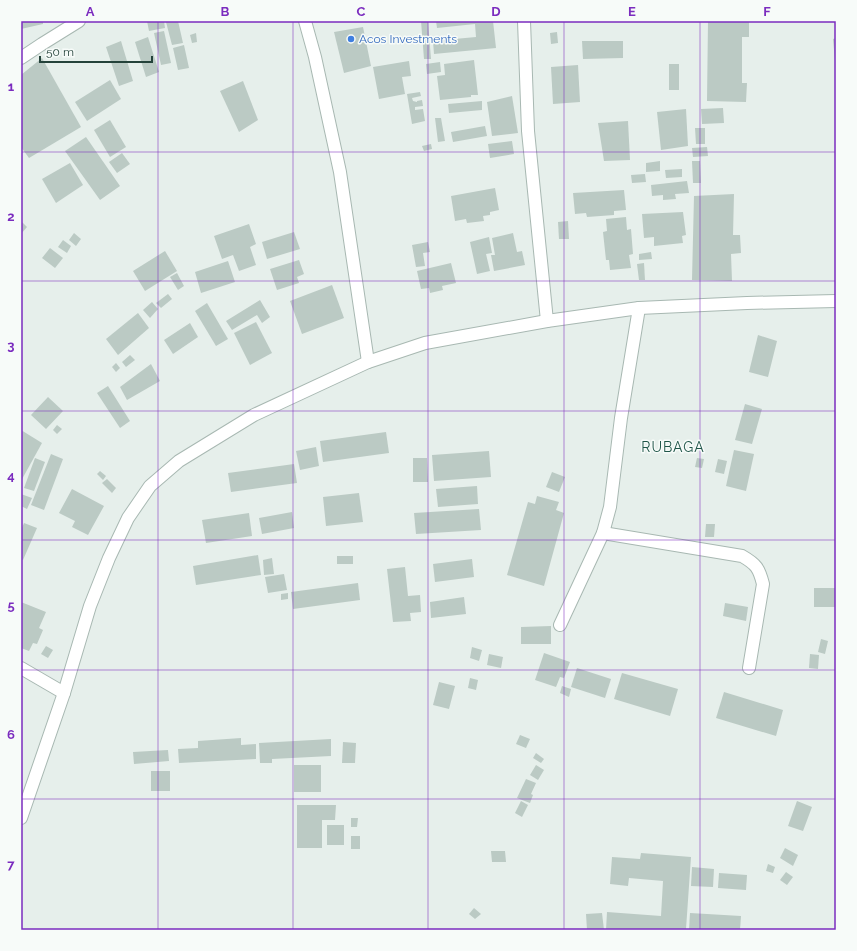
<svg xmlns="http://www.w3.org/2000/svg" width="857" height="951" font-family="Raleway,sans-serif">
	<rect width="100%" height="100%" fill="#e6efeb"/>
	<g fill="#bbcac4">
		<path d="M 21,21 L 43,21 L 43,24 L 21,29 Z"/>
		<path d="M 147,21 L 164,21 L 165,28 L 149,31 Z"/>
		<path d="M 171,21 L 178,21 L 183,43 L 172,45 L 166,22 Z"/>
		<path d="M 421,21 L 428,21 L 431,59 L 424,59 Z"/>
		<path d="M 436,21 L 493,21 L 496,48 L 434,54 L 433,41 L 476,37 L 475,24 L 437,28 Z"/>
		<path d="M 708,21 L 749,21 L 749,37 L 742,37 L 742,83 L 747,83 L 746,102 L 707,101 Z"/>
		<path d="M 363,27 L 371,66 L 344,73 L 334,32 Z"/>
		<path d="M 164,31 L 171,63 L 161,65 L 154,33 Z"/>
		<path d="M 557,32 L 558,43 L 551,44 L 550,33 Z"/>
		<path d="M 196,33 L 197,42 L 192,43 L 190,35 Z"/>
		<path d="M 148,37 L 159,72 L 146,77 L 135,42 Z"/>
		<path d="M 836,38 L 836,61 L 835,61 L 833,39 Z"/>
		<path d="M 121,41 L 133,81 L 119,86 L 106,47 Z"/>
		<path d="M 582,41 L 623,41 L 623,58 L 583,59 Z"/>
		<path d="M 184,45 L 189,68 L 178,70 L 173,48 Z"/>
		<path d="M 42,58 L 81,127 L 29,158 L 21,147 L 21,75 Z"/>
		<path d="M 474,60 L 478,95 L 471,95 L 471,97 L 440,100 L 437,76 L 445,75 L 444,64 Z"/>
		<path d="M 409,61 L 411,76 L 402,77 L 405,94 L 379,99 L 373,67 Z"/>
		<path d="M 440,62 L 441,72 L 427,74 L 426,64 Z"/>
		<rect x="669" y="64" width="10" height="26"/>
		<path d="M 578,65 L 580,102 L 553,104 L 551,67 Z"/>
		<path d="M 110,80 L 121,99 L 87,121 L 75,102 Z"/>
		<path d="M 243,81 L 258,120 L 239,132 L 220,91 Z"/>
		<path d="M 420,92 L 421,96 L 412,98 L 413,101 L 417,102 L 417,101 L 422,100 L 423,106 L 415,107 L 415,110 L 423,109 L 425,121 L 412,124 L 407,94 Z"/>
		<path d="M 512,96 L 518,133 L 492,136 L 487,102 Z"/>
		<path d="M 482,101 L 482,110 L 449,113 L 448,104 Z"/>
		<path d="M 723,108 L 724,123 L 702,124 L 701,109 Z"/>
		<path d="M 686,109 L 688,146 L 661,150 L 657,112 Z"/>
		<path d="M 435,118 L 441,118 L 445,141 L 438,142 Z"/>
		<path d="M 110,120 L 126,147 L 110,157 L 94,130 Z"/>
		<path d="M 628,121 L 630,160 L 604,161 L 598,123 Z"/>
		<path d="M 485,126 L 487,136 L 453,142 L 451,132 Z"/>
		<path d="M 695,128 L 705,128 L 705,144 L 696,144 Z"/>
		<path d="M 86,137 L 120,186 L 100,200 L 65,151 Z"/>
		<path d="M 512,141 L 514,154 L 490,158 L 488,144 Z"/>
		<path d="M 431,144 L 432,149 L 424,151 L 422,146 Z"/>
		<path d="M 707,147 L 708,156 L 693,157 L 692,148 Z"/>
		<path d="M 122,153 L 130,164 L 117,173 L 109,162 Z"/>
		<path d="M 660,161 L 660,171 L 646,172 L 646,163 Z"/>
		<path d="M 692,161 L 700,161 L 701,183 L 693,183 Z"/>
		<path d="M 70,163 L 83,185 L 56,203 L 42,179 Z"/>
		<path d="M 682,169 L 682,177 L 666,178 L 665,170 Z"/>
		<path d="M 645,174 L 646,182 L 632,183 L 631,175 Z"/>
		<path d="M 687,181 L 689,193 L 675,194 L 676,199 L 663,200 L 663,195 L 652,196 L 651,185 Z"/>
		<path d="M 495,188 L 499,210 L 490,212 L 490,215 L 483,216 L 484,221 L 467,223 L 466,219 L 455,221 L 451,196 Z"/>
		<path d="M 624,190 L 626,210 L 614,211 L 614,215 L 587,217 L 586,213 L 575,214 L 573,193 Z"/>
		<path d="M 734,194 L 733,235 L 740,235 L 741,253 L 731,254 L 732,281 L 692,280 L 694,196 Z"/>
		<path d="M 683,212 L 686,235 L 682,236 L 683,243 L 654,246 L 654,237 L 644,238 L 642,214 Z"/>
		<path d="M 626,217 L 627,230 L 631,229 L 633,254 L 629,255 L 631,268 L 610,270 L 609,260 L 606,260 L 603,232 L 607,231 L 606,219 Z"/>
		<path d="M 21,221 L 27,227 L 21,234 Z"/>
		<path d="M 568,221 L 569,239 L 559,239 L 558,222 Z"/>
		<path d="M 249,224 L 256,244 L 250,247 L 256,265 L 239,271 L 233,255 L 222,259 L 214,236 Z"/>
		<path d="M 294,232 L 300,249 L 267,259 L 262,242 Z"/>
		<path d="M 74,233 L 81,239 L 76,246 L 69,240 Z"/>
		<path d="M 513,233 L 517,252 L 522,251 L 525,265 L 494,271 L 491,255 L 495,255 L 492,238 Z"/>
		<path d="M 489,237 L 492,253 L 486,254 L 490,271 L 477,274 L 470,242 Z"/>
		<path d="M 63,240 L 71,246 L 67,253 L 58,247 Z"/>
		<path d="M 428,242 L 430,252 L 423,253 L 425,266 L 416,267 L 412,245 Z"/>
		<path d="M 50,248 L 63,258 L 55,268 L 42,258 Z"/>
		<path d="M 165,251 L 177,271 L 145,291 L 133,271 Z"/>
		<path d="M 651,252 L 652,259 L 639,260 L 639,254 Z"/>
		<path d="M 299,260 L 304,274 L 297,277 L 299,283 L 277,290 L 270,269 Z"/>
		<path d="M 228,261 L 235,282 L 201,293 L 195,272 Z"/>
		<path d="M 451,263 L 456,283 L 442,286 L 443,290 L 430,293 L 429,288 L 421,289 L 417,271 Z"/>
		<path d="M 644,263 L 645,280 L 639,280 L 637,264 Z"/>
		<path d="M 177,273 L 184,286 L 178,290 L 170,277 Z"/>
		<path d="M 332,285 L 344,318 L 302,334 L 290,301 Z"/>
		<path d="M 168,294 L 172,299 L 161,308 L 156,303 Z"/>
		<path d="M 260,300 L 270,317 L 262,323 L 257,315 L 232,330 L 226,321 Z"/>
		<path d="M 152,302 L 158,309 L 150,318 L 143,310 Z"/>
		<path d="M 207,303 L 228,339 L 216,346 L 195,311 Z"/>
		<path d="M 138,313 L 149,328 L 118,355 L 106,339 Z"/>
		<path d="M 256,322 L 272,353 L 250,365 L 234,333 Z"/>
		<path d="M 190,323 L 198,337 L 173,354 L 164,340 Z"/>
		<path d="M 758,335 L 777,341 L 768,377 L 749,372 Z"/>
		<path d="M 130,355 L 135,360 L 126,367 L 122,362 Z"/>
		<path d="M 116,363 L 120,368 L 116,372 L 112,367 Z"/>
		<path d="M 151,364 L 160,381 L 127,400 L 120,387 Z"/>
		<path d="M 108,386 L 130,421 L 120,428 L 97,393 Z"/>
		<path d="M 48,397 L 63,411 L 46,429 L 31,415 Z"/>
		<path d="M 745,404 L 762,409 L 752,444 L 735,440 Z"/>
		<path d="M 57,425 L 62,429 L 57,434 L 53,430 Z"/>
		<path d="M 21,430 L 42,443 L 21,481 Z"/>
		<path d="M 386,432 L 389,453 L 323,462 L 320,441 Z"/>
		<path d="M 316,447 L 319,466 L 300,470 L 296,451 Z"/>
		<path d="M 734,450 L 754,454 L 746,491 L 726,486 Z"/>
		<path d="M 489,451 L 491,477 L 434,481 L 432,455 Z"/>
		<path d="M 51,454 L 63,459 L 44,510 L 31,505 Z"/>
		<path d="M 35,458 L 45,462 L 34,491 L 24,488 Z"/>
		<path d="M 413,458 L 427,458 L 428,482 L 413,482 Z"/>
		<path d="M 697,458 L 704,459 L 702,468 L 695,467 Z"/>
		<path d="M 718,459 L 727,461 L 724,474 L 715,472 Z"/>
		<path d="M 294,464 L 297,483 L 231,492 L 228,473 Z"/>
		<path d="M 100,471 L 106,476 L 103,480 L 97,474 Z"/>
		<path d="M 552,472 L 565,477 L 559,492 L 546,487 Z"/>
		<path d="M 107,479 L 116,488 L 112,493 L 102,483 Z"/>
		<path d="M 477,486 L 478,504 L 438,507 L 436,489 Z"/>
		<path d="M 72,489 L 104,506 L 88,535 L 72,527 L 75,521 L 59,513 Z"/>
		<path d="M 359,493 L 363,522 L 326,526 L 323,497 Z"/>
		<path d="M 21,494 L 32,498 L 27,509 L 21,506 Z"/>
		<path d="M 537,496 L 559,502 L 556,510 L 564,513 L 544,586 L 507,575 L 528,502 L 535,504 Z"/>
		<path d="M 479,509 L 481,530 L 416,534 L 414,513 Z"/>
		<path d="M 292,512 L 294,528 L 262,534 L 259,518 Z"/>
		<path d="M 249,513 L 252,536 L 206,543 L 202,520 Z"/>
		<path d="M 24,523 L 37,528 L 23,560 L 21,559 L 21,530 Z"/>
		<path d="M 706,524 L 715,524 L 714,537 L 705,537 Z"/>
		<path d="M 258,555 L 261,575 L 196,585 L 193,566 Z"/>
		<rect x="337" y="556" width="16" height="8"/>
		<path d="M 272,558 L 274,574 L 264,575 L 263,560 Z"/>
		<path d="M 472,559 L 474,577 L 435,582 L 433,564 Z"/>
		<path d="M 405,567 L 408,596 L 420,595 L 421,612 L 410,613 L 411,621 L 393,622 L 387,569 Z"/>
		<path d="M 284,574 L 287,590 L 268,593 L 265,577 Z"/>
		<path d="M 358,583 L 360,600 L 293,609 L 291,592 Z"/>
		<rect x="814" y="588" width="22" height="19"/>
		<path d="M 288,593 L 288,599 L 281,600 L 281,594 Z"/>
		<path d="M 464,597 L 466,614 L 431,618 L 430,602 Z"/>
		<path d="M 21,602 L 46,612 L 39,628 L 43,630 L 37,644 L 33,643 L 29,651 L 21,648 Z"/>
		<path d="M 725,603 L 748,607 L 746,621 L 723,616 Z"/>
		<path d="M 551,626 L 551,644 L 521,644 L 521,627 Z"/>
		<path d="M 821,639 L 828,641 L 825,654 L 818,652 Z"/>
		<path d="M 46,646 L 53,650 L 48,658 L 41,654 Z"/>
		<path d="M 472,647 L 482,650 L 479,661 L 470,658 Z"/>
		<path d="M 544,653 L 570,662 L 564,678 L 560,677 L 556,687 L 535,680 Z"/>
		<path d="M 489,654 L 503,657 L 501,668 L 487,665 Z"/>
		<path d="M 810,654 L 819,655 L 818,669 L 809,668 Z"/>
		<path d="M 577,668 L 611,679 L 605,698 L 571,687 Z"/>
		<path d="M 622,673 L 678,689 L 670,716 L 614,699 Z"/>
		<path d="M 470,678 L 478,680 L 476,690 L 468,688 Z"/>
		<path d="M 439,682 L 455,686 L 449,709 L 433,705 Z"/>
		<path d="M 562,686 L 571,689 L 569,697 L 560,693 Z"/>
		<path d="M 724,692 L 783,710 L 776,736 L 716,718 Z"/>
		<path d="M 520,735 L 530,739 L 526,748 L 516,744 Z"/>
		<path d="M 241,738 L 241,745 L 256,744 L 256,759 L 179,763 L 178,749 L 198,748 L 198,741 Z"/>
		<path d="M 331,739 L 331,756 L 272,759 L 272,763 L 260,763 L 259,743 Z"/>
		<path d="M 343,742 L 356,743 L 355,763 L 342,763 Z"/>
		<path d="M 168,750 L 169,761 L 134,764 L 133,752 Z"/>
		<path d="M 536,753 L 544,759 L 541,763 L 533,758 Z"/>
		<rect x="294" y="765" width="27" height="27"/>
		<path d="M 536,765 L 544,770 L 538,780 L 530,775 Z"/>
		<rect x="151" y="771" width="19" height="20"/>
		<path d="M 526,779 L 536,783 L 531,794 L 533,795 L 530,803 L 517,798 Z"/>
		<path d="M 521,801 L 528,805 L 522,817 L 515,813 Z"/>
		<path d="M 797,801 L 812,807 L 803,831 L 788,826 Z"/>
		<path d="M 297,805 L 336,805 L 335,820 L 322,820 L 322,848 L 297,848 Z"/>
		<path d="M 351,818 L 358,818 L 357,827 L 351,827 Z"/>
		<rect x="327" y="825" width="17" height="20"/>
		<rect x="351" y="836" width="9" height="13"/>
		<path d="M 785,848 L 798,855 L 793,866 L 780,858 Z"/>
		<path d="M 491,851 L 505,851 L 506,862 L 492,862 Z"/>
		<path d="M 641,853 L 691,857 L 686,929 L 606,930 L 607,912 L 661,916 L 663,881 L 629,878 L 628,886 L 610,884 L 612,857 L 640,859 Z"/>
		<path d="M 768,864 L 775,867 L 773,873 L 766,871 Z"/>
		<path d="M 692,867 L 714,869 L 713,887 L 691,886 Z"/>
		<path d="M 786,872 L 793,877 L 787,885 L 780,880 Z"/>
		<path d="M 719,873 L 747,875 L 746,890 L 718,888 Z"/>
		<path d="M 474,908 L 481,914 L 475,919 L 469,914 Z"/>
		<path d="M 602,913 L 604,930 L 587,930 L 586,914 Z"/>
		<path d="M 690,913 L 741,916 L 740,930 L 689,930 Z"/>
	</g>
	<g fill="none" stroke-linecap="round" stroke-linejoin="round">
		<g stroke="#a8b8b2" stroke-width="14">
			<g id="minor">
				<path d="M 305,21 L 315,57 L 340,172 L 368,362"/>
				<path d="M 524,21 L 528,131 L 547,321"/>
				<path d="M 21,58 L 42,44 L 79,21"/>
				<path d="M 603,533 L 742,556 C 756,564 759,568 763,584 L 749,668"/>
				<path d="M 560,625 L 603,533 L 610,507 L 621,418 L 639,308"/>
				<path d="M 21,668 L 64,693"/>
				<path d="M 21,818 L 64,693 L 90,606 L 109,558 L 128,518 L 150,486 L 179,461 L 254,415 L 368,362 L 425,343 L 547,321 L 639,308 L 747,303 L 836,301"/>
			</g>
		</g>
		<use href="#minor" stroke="#fff" stroke-width="12"/>
	</g>
	<path fill="none" stroke="#7b2cbf" stroke-width="1" stroke-opacity="0.55" d="M 158,21 L 158,930M 293,21 L 293,930M 428,21 L 428,930M 564,21 L 564,930M 700,21 L 700,930M 21,152 L 836,152M 21,281 L 836,281M 21,411 L 836,411M 21,540 L 836,540M 21,670 L 836,670M 21,799 L 836,799"/>
	<circle fill="#3f7fe0" stroke="#f7fbf9" stroke-width="1.5" cx="351" cy="39" r="4"/>
	<g text-anchor="middle" dominant-baseline="central" stroke-width="3" stroke-linejoin="round" paint-order="stroke">
		<g font-size="12" fill="#366cbe" stroke="#f7fbf9" text-anchor="start">
			<text x="359" y="39">Acos Investments</text>
		</g>
		<g font-size="14" letter-spacing="1" fill="#1f5548" stroke="#f7fbf9">
			<text x="673" y="447">RUBAGA</text>
		</g>
	</g>
	<rect width="857" height="951" fill="none" stroke="#f7fbf9" stroke-width="44"/>
	<path d="M40 56v6h112v-6" fill="none" stroke="#24423a" stroke-width="2"/>
	<text x="46" y="56" font-size="12" fill="#24423a" stroke="#f7fbf9" stroke-width="3" paint-order="stroke">50 m</text>
	<rect x="22" y="22" width="813" height="907" fill="none" stroke="#7b2cbf" stroke-width="1.5"/>
	<g font-size="13" text-anchor="middle" font-weight="bold" fill="#7b2cbf">
		<text x="90" y="16">A</text>
		<text x="225" y="16">B</text>
		<text x="361" y="16">C</text>
		<text x="496" y="16">D</text>
		<text x="632" y="16">E</text>
		<text x="767" y="16">F</text>
		<text x="11" y="91">1</text>
		<text x="11" y="221">2</text>
		<text x="11" y="350">3</text>
		<text x="11" y="480">4</text>
		<text x="11" y="610">5</text>
		<text x="11" y="739">6</text>
		<text x="11" y="869">7</text>
	</g>
</svg>
